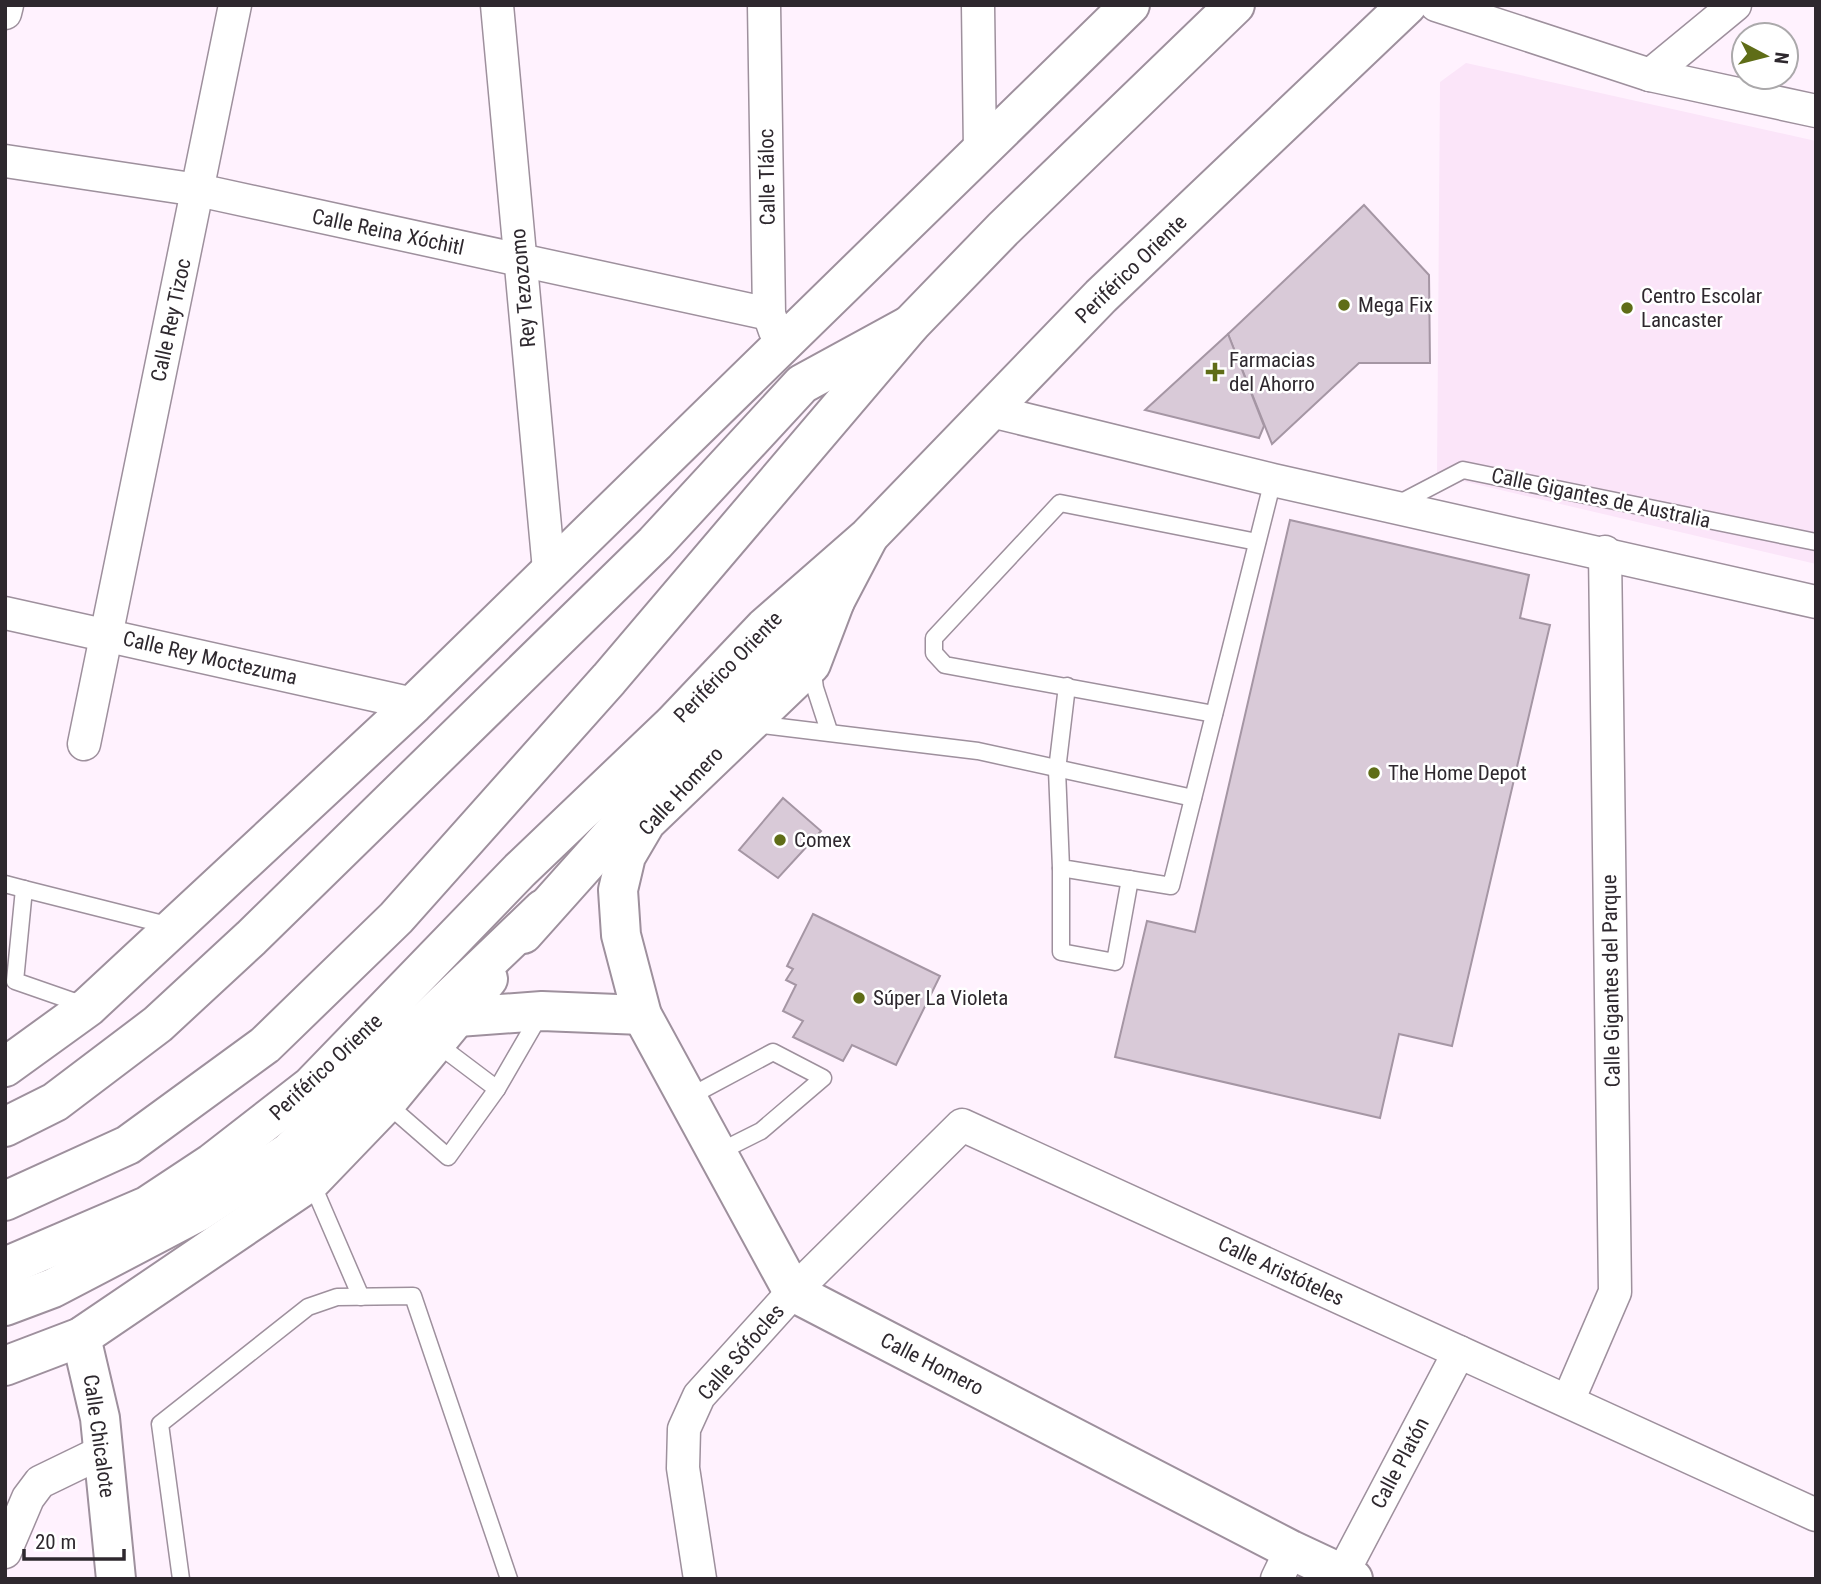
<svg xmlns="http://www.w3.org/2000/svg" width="1821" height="1584" font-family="'Roboto Condensed',sans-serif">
	<rect width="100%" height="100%" fill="#fff2fe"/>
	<path fill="#fbe5f9" d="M 1466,63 L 1816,141 L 1816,564 L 1437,475 L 1440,82 Z"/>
	<g fill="#d9cad8" stroke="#a596a4" stroke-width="2">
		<path d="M 1364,205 L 1429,275 L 1430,363 L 1359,363 L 1272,444 L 1228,334 Z"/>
		<path d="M 1228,334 L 1264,426 L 1259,438 L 1145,410 Z"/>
		<path d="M 1290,520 L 1529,575 L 1520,618 L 1550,625 L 1452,1046 L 1399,1034 L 1380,1118 L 1115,1057 L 1147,921 L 1195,932 Z"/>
		<path d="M 783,798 L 821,831 L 778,878 L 739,850 Z"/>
		<path d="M 813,914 L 940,976 L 896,1065 L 852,1045 L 843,1061 L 793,1037 L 803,1021 L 783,1011 L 796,985 L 786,980 L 793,969 L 787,966 Z"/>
	</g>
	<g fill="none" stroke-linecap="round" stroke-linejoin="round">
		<g stroke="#9e909d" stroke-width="19">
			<g id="service">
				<path d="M 1396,505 L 1463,470 L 1816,542"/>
				<path d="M 812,666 L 815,688 L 829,731"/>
				<path d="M 1067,686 L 1057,770 L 1061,868 L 1171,886 L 1273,480"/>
				<path d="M 1214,714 L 945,665 L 934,653 L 934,638 L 1060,503 L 1257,542"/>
				<path d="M 755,724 L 978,751 L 1193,798"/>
				<path d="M 1061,868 L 1061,952 L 1115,962 L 1130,879"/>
				<path d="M 5,884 L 24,889"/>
				<path d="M 84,1005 L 15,981 L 24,889 L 171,926"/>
				<path d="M 436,1043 L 497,1089"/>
				<path d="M 687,1098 L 773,1052 L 823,1078 L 761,1131 L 717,1153"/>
				<path d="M 386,1103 L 448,1157 L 497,1089 L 541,1013"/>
				<path d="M 311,1181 L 361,1297"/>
				<path d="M 181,1579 L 160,1424 L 308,1307 L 337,1297 L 413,1296 L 509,1579"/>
			</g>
		</g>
		<g stroke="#9e909d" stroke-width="35">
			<g id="minor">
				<path d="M 497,5 L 549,570"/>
				<path d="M 764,5 L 769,314 L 775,331"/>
				<path d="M 978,5 L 980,152"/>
				<path d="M 1436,5 L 1650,75 L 1816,111"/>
				<path d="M 5,13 L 7,5"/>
				<path d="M 1650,75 L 1735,5"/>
				<path d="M 5,161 L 198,190 L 769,314"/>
				<path d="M 991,411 L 1273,480 L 1816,602"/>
				<path d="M 5,613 L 414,704"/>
				<path d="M 84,744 L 235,5"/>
				<path d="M 1568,1401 L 1615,1292 L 1605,552"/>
				<path d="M 5,1552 L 28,1498 L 40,1482 L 104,1451"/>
				<path d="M 1342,1574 L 1459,1352"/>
				<path d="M 700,1579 L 683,1468 L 684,1429 L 699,1396 L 793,1292 L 962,1125 L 1816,1515"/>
				<path d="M 1277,1579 L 1291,1550"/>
			</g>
		</g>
		<g stroke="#9e909d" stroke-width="42">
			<g id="tertiary">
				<path d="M 835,601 L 811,664 L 646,822 L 626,856 L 618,890 L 621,935 L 642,1015 L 793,1292 L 1291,1550 L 1353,1579"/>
				<path d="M 458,1017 L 542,1011 L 642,1015"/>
				<path d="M 5,1067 L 88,1007 L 414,704 L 1130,5"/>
				<path d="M 81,1337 L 100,1418 L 116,1579"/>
			</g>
		</g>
		<g stroke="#9e909d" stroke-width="42">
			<g id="secondary">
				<path d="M 523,934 L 642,801 L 835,601 L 868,538"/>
				<path d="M 5,1127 L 55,1102 L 158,1024 L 251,938 L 655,543 L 802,384 L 910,325"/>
				<path d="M 5,1366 L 81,1337 L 311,1181 L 386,1103 L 488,979"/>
			</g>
		</g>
		<g stroke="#9e909d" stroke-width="42">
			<path id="primary" d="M 5,1306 L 53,1288 L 198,1212 L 289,1152 L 543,909"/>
		</g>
		<g stroke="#9e909d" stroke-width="42">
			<g id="trunk">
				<path d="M 5,1201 L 128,1145 L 265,1045 L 396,918 L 609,679 L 911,324 L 1003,229 L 1235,5"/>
				<path d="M 5,1267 L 147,1206 L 212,1163 L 311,1086 L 520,870 L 673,724 L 765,627 L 868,537 L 1101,296 L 1407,5"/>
			</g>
		</g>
		<use href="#service" stroke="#fff" stroke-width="16"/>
		<use href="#minor" stroke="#fff" stroke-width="32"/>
		<use href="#tertiary" stroke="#fff" stroke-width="38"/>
		<use href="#secondary" stroke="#fff" stroke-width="38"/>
		<use href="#primary" stroke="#fff" stroke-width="38"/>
		<use href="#trunk" stroke="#fff" stroke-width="38"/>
	</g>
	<g fill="#5f6d17" stroke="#fff" stroke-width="2.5">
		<circle cx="1344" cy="305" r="7"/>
		<circle cx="1627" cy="308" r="7"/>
		<path d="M1211.5 361.5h7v7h7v7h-7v7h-7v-7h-7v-7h7z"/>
		<circle cx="1374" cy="773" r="7"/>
		<circle cx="780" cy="840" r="7"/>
		<circle cx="859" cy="998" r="7"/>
	</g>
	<g text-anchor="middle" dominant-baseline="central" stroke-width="5" stroke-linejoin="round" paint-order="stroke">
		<g font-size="21" fill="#2e282e" stroke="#fff">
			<text transform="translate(767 177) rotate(-91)">Calle Tláloc</text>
			<text transform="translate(388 232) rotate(12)">Calle Reina Xóchitl</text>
			<text transform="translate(1131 269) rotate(-44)">Periférico Oriente</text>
			<text transform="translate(523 288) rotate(-95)">Rey Tezozomo</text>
			<text transform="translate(171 320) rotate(-78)">Calle Rey Tizoc</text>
			<text transform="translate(1601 498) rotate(12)">Calle Gigantes de Australia</text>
			<text transform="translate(210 658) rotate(13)">Calle Rey Moctezuma</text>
			<text transform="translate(728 667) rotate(-46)">Periférico Oriente</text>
			<text transform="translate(681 791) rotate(-47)">Calle Homero</text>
			<text transform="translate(1611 981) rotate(-91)">Calle Gigantes del Parque</text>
			<text transform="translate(326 1067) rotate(-43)">Periférico Oriente</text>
			<text transform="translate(1281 1271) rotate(25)">Calle Aristóteles</text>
			<text transform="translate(741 1352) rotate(-49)">Calle Sófocles</text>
			<text transform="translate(932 1364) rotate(27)">Calle Homero</text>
			<text transform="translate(99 1436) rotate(82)">Calle Chicalote</text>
			<text transform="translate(1400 1463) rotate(-62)">Calle Platón</text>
		</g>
		<g font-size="21" fill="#2e282e" stroke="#fff" text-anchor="start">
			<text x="1641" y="296">Centro Escolar<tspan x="1641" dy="24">Lancaster</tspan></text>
			<text x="1358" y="305">Mega Fix</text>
			<text x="1229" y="360">Farmacias<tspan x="1229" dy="24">del Ahorro</tspan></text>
			<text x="1388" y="773">The Home Depot</text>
			<text x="794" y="840">Comex</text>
			<text x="873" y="998">Súper La Violeta</text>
		</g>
	</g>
	<rect width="1821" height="1584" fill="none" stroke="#2e282e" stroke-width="14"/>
	<g transform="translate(1765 56) rotate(97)"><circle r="33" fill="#ffffff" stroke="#aba9ab" stroke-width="2"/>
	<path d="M0-5L12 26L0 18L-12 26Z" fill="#5f6d17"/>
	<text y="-10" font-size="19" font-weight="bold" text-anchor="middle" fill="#2e282e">N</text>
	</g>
	<path d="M24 1549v10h100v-10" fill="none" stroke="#2e282e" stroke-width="3.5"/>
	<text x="35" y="1549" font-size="21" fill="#2e282e" stroke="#ffffff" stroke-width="5" paint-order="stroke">20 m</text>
</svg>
